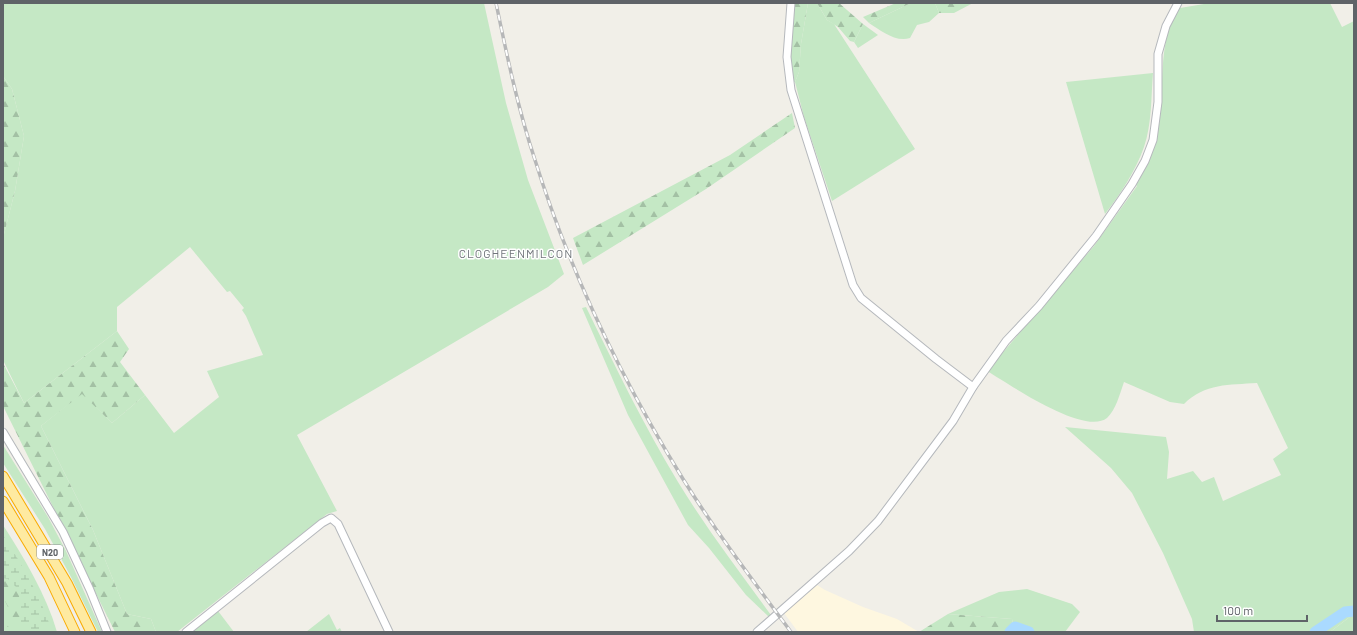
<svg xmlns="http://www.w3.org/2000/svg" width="1357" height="635" font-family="Barlow,sans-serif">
	<defs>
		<pattern id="forest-firs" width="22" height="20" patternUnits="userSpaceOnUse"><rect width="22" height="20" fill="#c5e8c5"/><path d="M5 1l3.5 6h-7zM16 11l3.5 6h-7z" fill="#a3c0a4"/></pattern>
		<pattern id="wetland-marsh" width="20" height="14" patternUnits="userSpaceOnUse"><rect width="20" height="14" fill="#c5e8c5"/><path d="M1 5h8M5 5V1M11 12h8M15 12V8" fill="none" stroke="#a3c0a4"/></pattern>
	</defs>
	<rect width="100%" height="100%" fill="#f1efe8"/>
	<path fill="#fef7e0" d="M 817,585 L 825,590 L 863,607 L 897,619 L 919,632 L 798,632 L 784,613 Z"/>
	<g fill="#c5e8c5">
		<path d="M 3,3 L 484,3 L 506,103 L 528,180 L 564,274 L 548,287 L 297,435 L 337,511 L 327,514 L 177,632 L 156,632 L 151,619 L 127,614 L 93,530 L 41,426 L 82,393 L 112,423 L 145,395 L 174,433 L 219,397 L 207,371 L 263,355 L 246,316 L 242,310 L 244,308 L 230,291 L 227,292 L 190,247 L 117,307 L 117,331 L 24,403 L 3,360 L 3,238 L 15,191 L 24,136 L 12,89 L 3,76 Z"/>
		<path d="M 808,3 L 817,3 L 827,20 L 834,24 L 915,149 L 832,201 L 804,117 L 795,82 L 799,72 L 801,44 Z"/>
		<path d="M 911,3 L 935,3 L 939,13 L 929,22 L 917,25 L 910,38 C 896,43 880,30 869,23 Z"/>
		<path d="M 1210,3 L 1330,3 L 1342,27 L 1354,21 L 1354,608 L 1346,609 L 1310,632 L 1194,632 L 1192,619 L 1163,553 L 1132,493 L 1111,468 L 1065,427 L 1166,437 L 1169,452 L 1167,479 L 1193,471 L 1202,482 L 1214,477 L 1223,501 L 1281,475 L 1273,459 L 1288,448 L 1257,383 C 1229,385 1205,383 1184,404 L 1170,402 L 1124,382 C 1120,393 1116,410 1107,418 C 1084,436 1009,384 987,371 L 1094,246 L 1137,186 L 1136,185 C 1149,164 1157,142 1160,118 C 1164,86 1158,34 1180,8 Z"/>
		<path d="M 863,24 L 878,35 L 858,48 L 854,42 Z"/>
		<path d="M 1153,73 C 1151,97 1152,124 1144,147 C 1136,170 1120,195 1105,214 L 1066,82 Z"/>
		<path d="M 586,307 C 615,366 644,426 678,482 C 706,528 739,571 771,615 L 769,617 L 746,595 L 709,548 L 688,525 L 628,415 L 582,308 Z"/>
		<path d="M 3,445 L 48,517 L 66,551 L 102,632 L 98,632 L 71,577 L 45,529 L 3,463 Z"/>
		<path d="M 3,525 C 24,558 46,594 57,632 L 3,632 Z"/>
		<path d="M 1027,589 L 1072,604 L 1080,612 L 1065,632 L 1037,632 L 1013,625 L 1012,619 L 948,614 L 999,592 Z"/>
		<path d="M 218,611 L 234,632 L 188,632 Z"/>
		<path d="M 1354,612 L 1354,632 L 1330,632 L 1351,616 L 1352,613 Z"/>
		<path d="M 329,614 L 337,630 L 340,628 L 342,632 L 306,632 Z"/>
	</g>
	<g fill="url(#forest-firs)">
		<path d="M 794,3 L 808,3 L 801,44 L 799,72 L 795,82 L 792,83 L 790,64 Z"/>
		<path d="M 817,3 L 839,3 L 863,24 L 854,42 L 850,41 L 838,27 L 827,20 Z"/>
		<path d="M 896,3 L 911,3 L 869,23 L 863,17 Z"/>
		<path d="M 935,3 L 973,3 L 954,13 L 939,13 Z"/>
		<path d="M 3,76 L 12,89 L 24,136 L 15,191 L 3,238 Z"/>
		<path d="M 792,113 L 795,128 L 706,189 L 583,265 L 573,238 L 730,155 Z"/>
		<path d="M 117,331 L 129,349 L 120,362 L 145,395 L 112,423 L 82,394 L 41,426 L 93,530 L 127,614 L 151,619 L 156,632 L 115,632 L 3,406 L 3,360 L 4,365 L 24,403 Z"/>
		<path d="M 3,578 L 8,579 L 19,590 L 21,617 L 19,632 L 5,632 L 10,621 L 10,611 L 3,597 Z"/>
		<path d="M 1345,613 L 1352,613 L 1351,616 L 1330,632 L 1318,632 Z"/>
		<path d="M 948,614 L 1012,619 L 1013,625 L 1005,632 L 919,632 Z"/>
	</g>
	<path fill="url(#wetland-marsh)" d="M 3,535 C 22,565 42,598 52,632 L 19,632 L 21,617 L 19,590 L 8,579 L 3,578 Z"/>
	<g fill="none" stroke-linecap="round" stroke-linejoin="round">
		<g stroke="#aadaff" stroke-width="11">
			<path d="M 1010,632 L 1015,627 L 1029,632"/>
			<path d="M 1315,632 L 1345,612 L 1354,611"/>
		</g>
		<g stroke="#b5b8bc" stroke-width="9">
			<g id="tertiary">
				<path d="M 791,3 L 787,57 L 791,90 L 853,285 L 861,298 L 936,359 L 973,387"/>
				<path d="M 3,432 L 63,532 L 90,590 L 107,632"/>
				<path d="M 186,632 L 322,523 L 331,518 L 338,524 L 389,632"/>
				<path d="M 757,632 L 849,551 L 878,521 L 953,421 L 973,387 L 1006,341 L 1039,306 L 1096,236 L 1132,184 L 1145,161 L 1153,140 L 1158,102 L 1158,54 L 1166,26 L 1178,3"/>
			</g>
		</g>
		<g stroke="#f9ab00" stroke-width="11">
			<g id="trunk">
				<path d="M 3,476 L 67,583 L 91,632"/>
				<path d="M 3,501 L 49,577 L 75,632"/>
			</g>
		</g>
		<use href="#tertiary" stroke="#fff" stroke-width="7"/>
		<use href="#trunk" stroke="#feeaa1" stroke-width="9"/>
		<g stroke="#b6b7b8" stroke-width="3.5">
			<path id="rail" d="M 496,3 C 507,56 518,109 535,160 C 570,272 622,380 683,479 C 716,532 754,582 791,632"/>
		</g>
		<use href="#rail" stroke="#fff" stroke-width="2" stroke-dasharray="6" stroke-linecap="butt"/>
	</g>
	<g text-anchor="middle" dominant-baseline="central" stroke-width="3" stroke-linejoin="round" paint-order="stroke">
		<rect fill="#fff" stroke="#8f9295" stroke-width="1" x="37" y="545" width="26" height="14" rx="3"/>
		<g font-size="9" font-weight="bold" fill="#5f6368">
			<text x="50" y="552">N20</text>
		</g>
		<g font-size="12" letter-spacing="1" fill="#70757a" stroke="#fff">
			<text x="516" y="253">CLOGHEENMILCON</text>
		</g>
	</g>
	<rect width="1357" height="635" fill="none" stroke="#5f6368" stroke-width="8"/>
	<path d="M1217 615v6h90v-6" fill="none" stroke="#5f6368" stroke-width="2"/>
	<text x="1223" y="615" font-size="12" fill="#5f6368" stroke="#ffffff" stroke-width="3" paint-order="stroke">100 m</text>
</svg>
